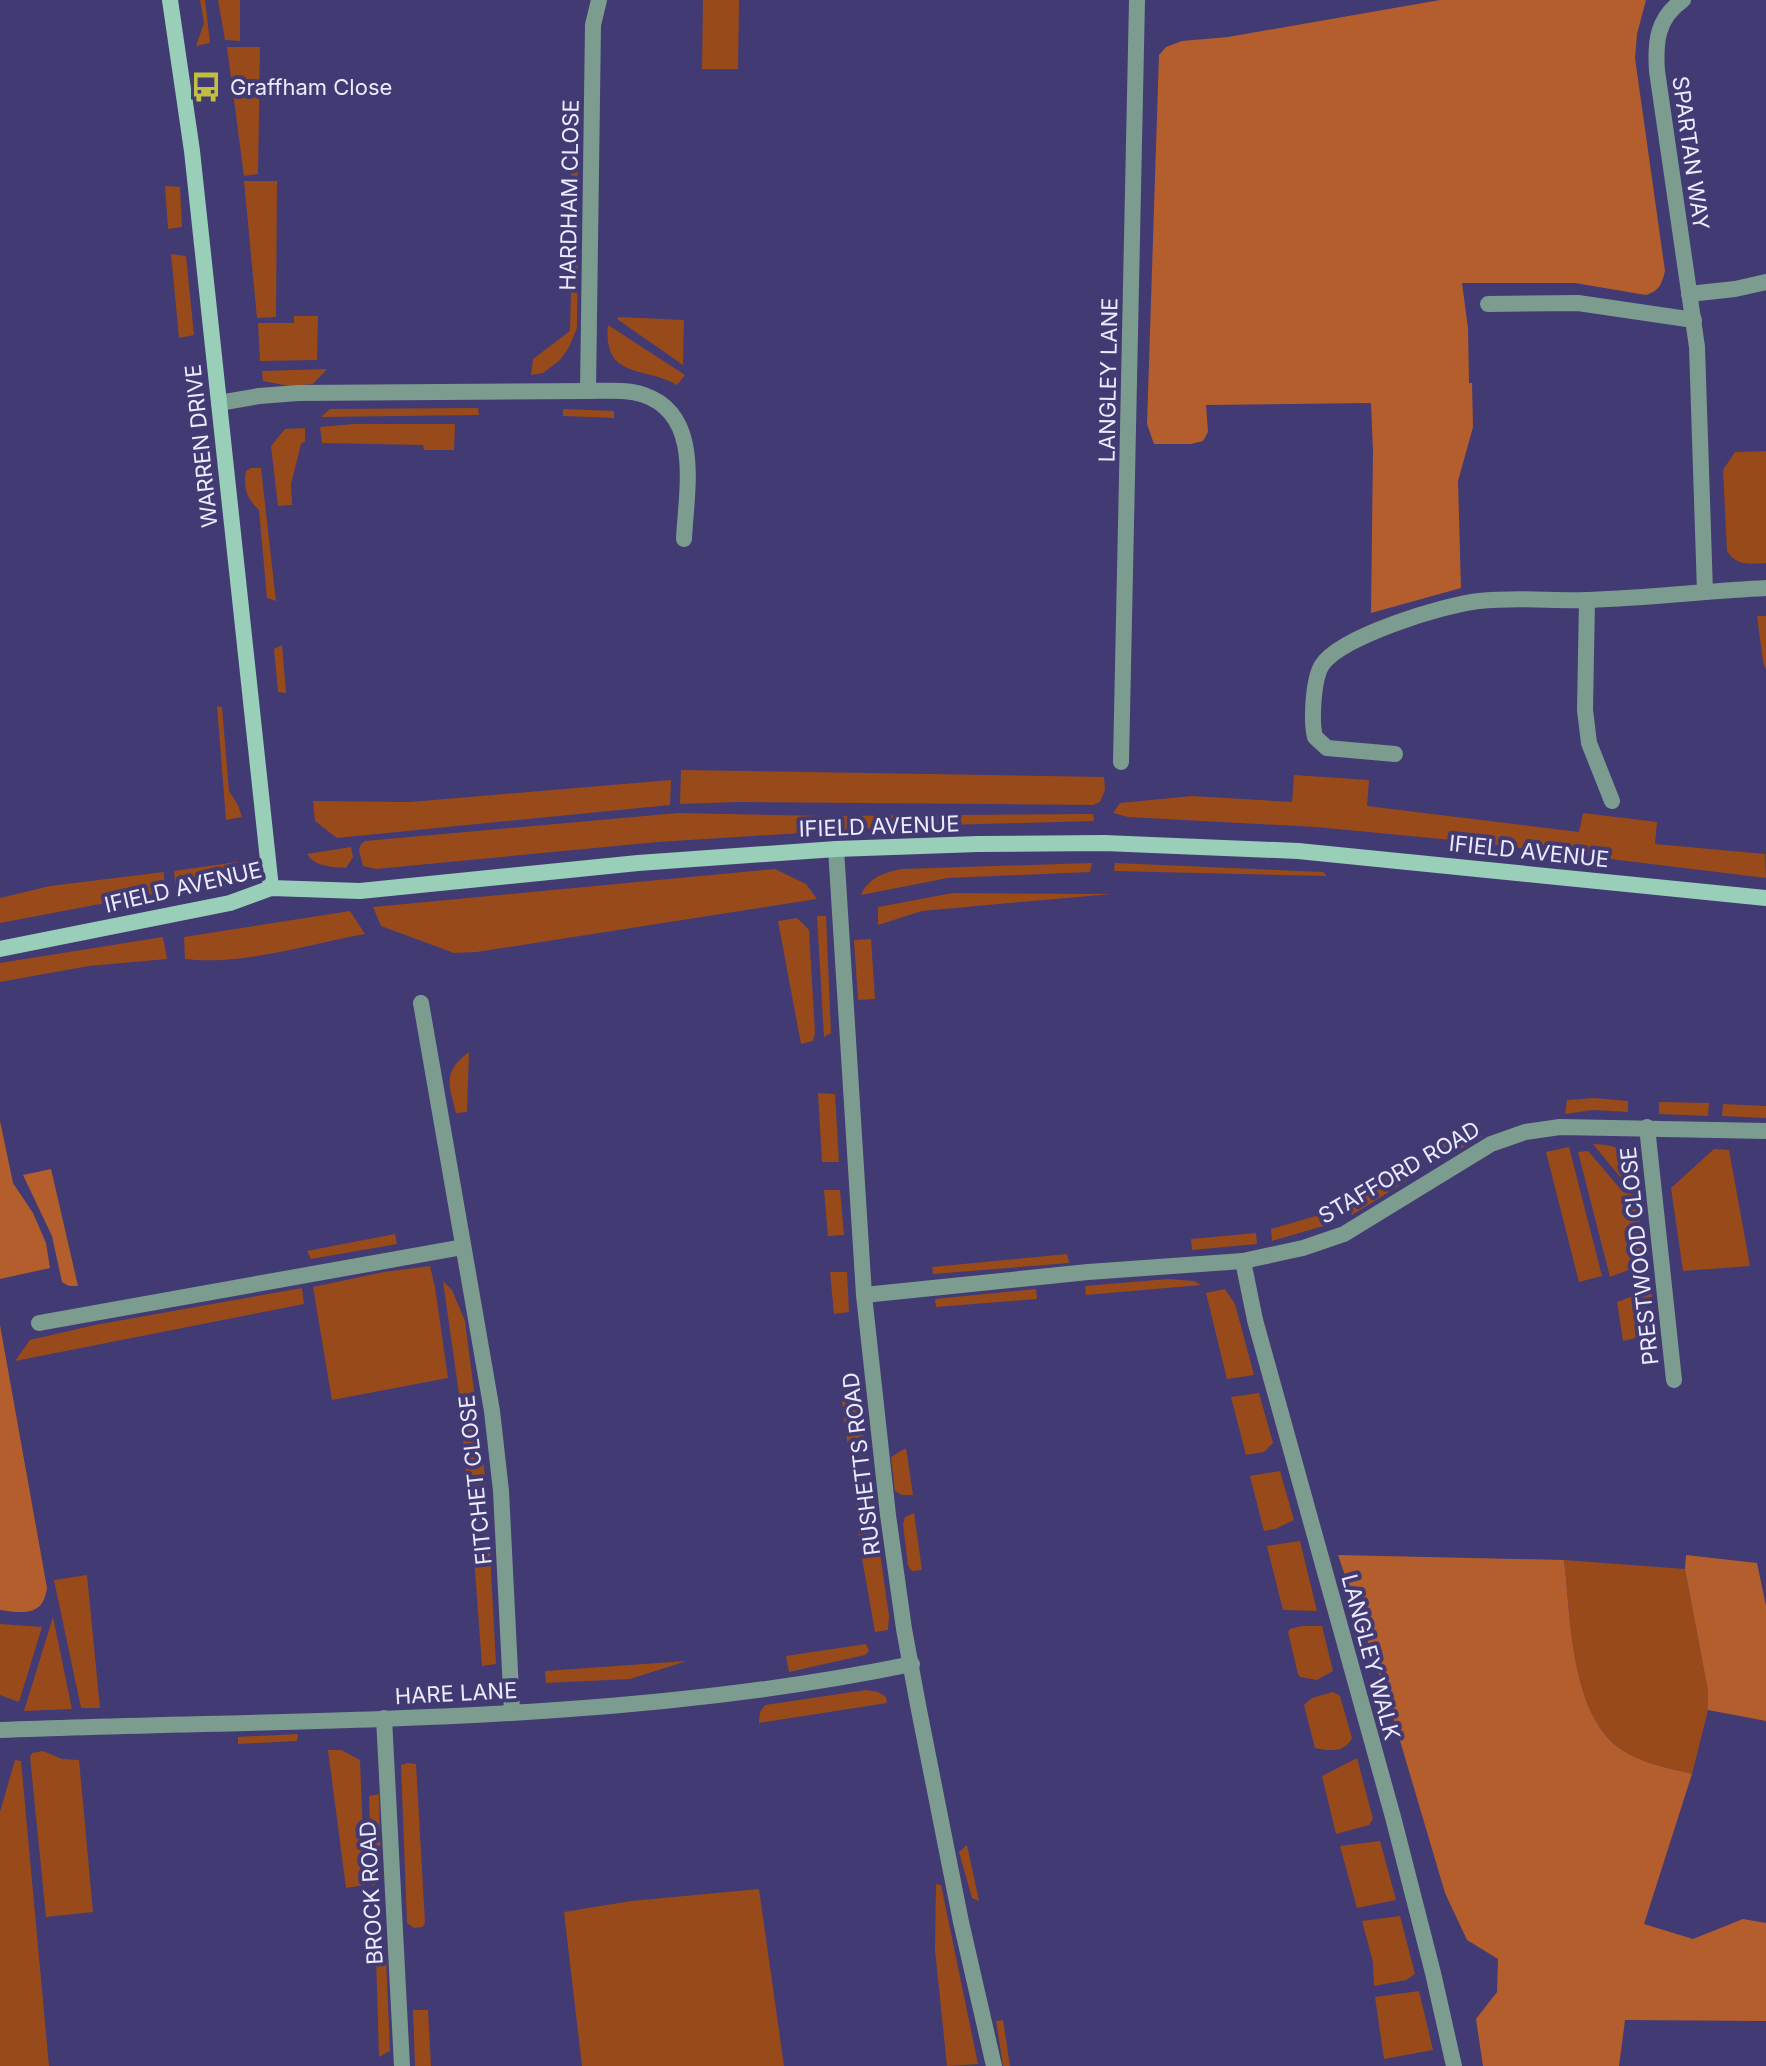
<svg xmlns="http://www.w3.org/2000/svg" width="1766" height="2066" font-family="Inter,sans-serif">
	<rect width="100%" height="100%" fill="#423a72"/>
	<g fill="#984a1b">
		<path d="M 200,0 L 205,0 L 210,43 L 196,46 L 204,23 Z"/>
		<path d="M 218,0 L 240,0 L 240,41 L 225,40 Z"/>
		<path d="M 703,0 L 739,0 L 738,69 L 702,69 Z"/>
		<path d="M 227,47 L 260,47 L 258,174 L 244,176 Z"/>
		<path d="M 571,136 L 577,136 L 578,192 L 571,192 Z"/>
		<path d="M 244,181 L 277,181 L 276,317 L 257,318 Z"/>
		<path d="M 165,186 L 180,187 L 182,227 L 168,229 Z"/>
		<path d="M 573,211 L 578,211 L 577,328 L 568,349 L 560,360 L 543,373 L 531,375 L 533,359 L 570,331 Z"/>
		<path d="M 171,254 L 186,256 L 194,335 L 179,338 Z"/>
		<path d="M 294,316 L 318,316 L 317,360 L 260,361 L 258,323 L 294,323 Z"/>
		<path d="M 619,317 L 684,320 L 683,365 L 617,319 Z"/>
		<path d="M 608,325 L 685,375 L 677,385 C 645,366 603,380 608,325 Z"/>
		<path d="M 327,369 L 313,384 L 289,386 L 263,381 L 262,371 Z"/>
		<path d="M 478,408 L 479,415 L 321,417 L 330,409 Z"/>
		<path d="M 563,409 L 614,411 L 614,418 L 563,416 Z"/>
		<path d="M 353,424 L 455,424 L 454,450 L 424,450 L 423,445 L 322,443 L 320,427 Z"/>
		<path d="M 305,428 L 305,441 L 301,444 L 291,484 L 292,505 L 278,506 L 271,446 L 285,429 Z"/>
		<path d="M 1766,451 L 1766,563 C 1750,564 1736,566 1727,551 L 1723,470 L 1735,452 Z"/>
		<path d="M 251,468 L 261,468 L 276,601 L 267,598 L 259,510 C 247,499 243,488 246,471 Z"/>
		<path d="M 1757,616 L 1766,616 L 1766,670 L 1763,662 Z"/>
		<path d="M 282,645 L 286,693 L 278,692 L 274,649 Z"/>
		<path d="M 217,706 L 222,707 L 229,791 L 238,805 L 242,817 L 226,820 Z"/>
		<path d="M 681,770 L 1104,777 L 1105,790 L 1100,802 L 1093,805 L 740,802 L 680,804 Z"/>
		<path d="M 1294,775 L 1369,780 L 1367,806 L 1579,832 L 1583,813 L 1657,822 L 1655,844 L 1765,854 L 1766,878 L 1462,841 L 1316,827 L 1128,817 L 1113,813 L 1120,803 L 1192,796 L 1292,802 Z"/>
		<path d="M 671,780 L 670,805 L 337,838 L 315,821 L 313,801 L 410,802 Z"/>
		<path d="M 678,813 L 825,816 L 1093,814 L 1094,821 L 911,826 L 658,842 L 376,869 L 363,866 L 359,850 L 361,844 L 365,841 Z"/>
		<path d="M 351,847 L 353,857 L 346,868 C 332,867 315,867 307,854 Z"/>
		<path d="M 237,862 C 224,886 200,887 176,891 L 174,871 Z"/>
		<path d="M 1092,863 L 1090,872 L 948,878 L 861,895 C 868,878 885,872 902,869 Z"/>
		<path d="M 1115,863 L 1323,872 L 1327,876 L 1114,871 Z"/>
		<path d="M 775,869 L 806,884 L 817,899 L 477,952 L 454,953 L 381,926 L 373,907 Z"/>
		<path d="M 164,872 L 164,892 L 0,923 L 0,898 L 50,886 Z"/>
		<path d="M 953,893 L 1111,894 L 922,911 L 878,925 L 878,907 Z"/>
		<path d="M 350,911 L 365,934 C 309,944 241,966 185,959 L 184,937 Z"/>
		<path d="M 817,916 L 826,916 L 831,1033 L 824,1037 Z"/>
		<path d="M 797,918 L 809,930 L 815,1033 L 813,1041 L 801,1044 L 778,921 Z"/>
		<path d="M 163,937 L 167,959 L 89,966 L 0,982 L 0,963 Z"/>
		<path d="M 871,939 L 875,999 L 858,1000 L 854,940 Z"/>
		<path d="M 469,1052 L 467,1112 L 456,1113 C 449,1084 442,1072 469,1052 Z"/>
		<path d="M 818,1093 L 835,1094 L 839,1162 L 822,1162 Z"/>
		<path d="M 1594,1098 L 1628,1101 L 1628,1112 L 1593,1110 L 1565,1114 L 1567,1100 Z"/>
		<path d="M 1659,1102 L 1709,1103 L 1708,1116 L 1659,1114 Z"/>
		<path d="M 1723,1104 L 1766,1106 L 1766,1118 L 1722,1116 Z"/>
		<path d="M 1480,1123 L 1482,1137 L 1432,1165 L 1425,1155 Z"/>
		<path d="M 1593,1144 C 1624,1145 1630,1153 1630,1184 L 1625,1183 Z"/>
		<path d="M 1569,1147 L 1602,1276 L 1579,1282 L 1546,1152 Z"/>
		<path d="M 1714,1149 L 1729,1150 L 1750,1266 L 1683,1271 L 1671,1188 Z"/>
		<path d="M 1588,1151 L 1623,1192 L 1635,1195 L 1647,1263 L 1610,1277 L 1578,1152 Z"/>
		<path d="M 1405,1167 L 1408,1180 L 1352,1215 L 1347,1203 Z"/>
		<path d="M 824,1190 L 840,1190 L 844,1235 L 828,1236 Z"/>
		<path d="M 1333,1211 L 1335,1218 L 1330,1224 L 1272,1241 L 1271,1229 Z"/>
		<path d="M 1256,1233 L 1257,1244 L 1192,1250 L 1191,1239 Z"/>
		<path d="M 395,1234 L 397,1244 L 311,1259 L 307,1251 Z"/>
		<path d="M 1067,1254 L 1069,1263 L 933,1274 L 932,1267 Z"/>
		<path d="M 430,1266 L 435,1287 L 448,1378 L 332,1400 L 313,1287 L 384,1272 Z"/>
		<path d="M 830,1272 L 847,1272 L 849,1312 L 834,1314 Z"/>
		<path d="M 1168,1279 L 1194,1281 L 1201,1285 L 1086,1295 L 1085,1286 Z"/>
		<path d="M 443,1281 L 452,1290 L 465,1321 L 489,1507 L 469,1510 L 460,1401 Z"/>
		<path d="M 302,1288 L 304,1304 L 15,1361 L 30,1340 L 95,1325 Z"/>
		<path d="M 1036,1289 L 1037,1299 L 936,1307 L 935,1299 Z"/>
		<path d="M 1225,1289 L 1235,1304 L 1254,1375 L 1227,1379 L 1206,1293 Z"/>
		<path d="M 1651,1289 C 1655,1321 1660,1334 1623,1341 L 1617,1302 Z"/>
		<path d="M 1259,1393 L 1273,1443 L 1264,1452 L 1246,1455 L 1231,1397 Z"/>
		<path d="M 859,1399 L 866,1461 L 850,1463 L 842,1401 Z"/>
		<path d="M 906,1448 L 913,1495 L 902,1495 L 895,1491 L 891,1457 Z"/>
		<path d="M 1280,1471 L 1294,1520 L 1275,1529 L 1264,1531 L 1250,1476 Z"/>
		<path d="M 871,1490 L 889,1616 L 888,1630 L 875,1632 L 859,1541 L 855,1491 Z"/>
		<path d="M 914,1513 L 922,1570 L 912,1571 L 908,1566 L 903,1524 L 905,1517 Z"/>
		<path d="M 472,1530 L 489,1533 L 496,1664 L 482,1666 Z"/>
		<path d="M 1300,1541 L 1317,1611 L 1283,1610 L 1267,1546 Z"/>
		<path d="M 1564,1560 L 1685,1569 L 1708,1691 L 1708,1710 L 1692,1774 C 1669,1768 1643,1764 1622,1750 C 1570,1715 1571,1617 1564,1560 Z"/>
		<path d="M 87,1575 L 100,1708 L 81,1708 L 54,1580 Z"/>
		<path d="M 53,1617 L 72,1709 L 24,1711 Z"/>
		<path d="M 0,1624 L 42,1627 L 19,1702 L 0,1695 Z"/>
		<path d="M 1302,1626 L 1322,1626 L 1333,1671 L 1317,1680 L 1300,1677 L 1298,1674 L 1288,1632 L 1290,1629 Z"/>
		<path d="M 866,1644 L 869,1651 L 865,1655 L 789,1672 L 786,1656 Z"/>
		<path d="M 687,1661 L 630,1679 L 546,1683 L 545,1671 Z"/>
		<path d="M 866,1690 L 878,1692 L 886,1697 L 887,1703 L 759,1723 L 760,1712 L 765,1705 Z"/>
		<path d="M 1333,1692 L 1340,1696 L 1352,1738 C 1345,1753 1329,1751 1315,1748 L 1304,1705 L 1312,1698 Z"/>
		<path d="M 298,1734 L 297,1741 L 238,1744 L 238,1737 Z"/>
		<path d="M 328,1750 L 341,1750 L 360,1760 L 365,1885 L 346,1888 Z"/>
		<path d="M 43,1751 L 62,1759 L 79,1760 L 93,1912 L 46,1917 L 30,1757 L 32,1753 Z"/>
		<path d="M 1357,1758 L 1373,1819 L 1369,1825 L 1336,1834 L 1322,1776 Z"/>
		<path d="M 15,1760 L 21,1761 L 49,2066 L 0,2066 L 0,1812 Z"/>
		<path d="M 408,1763 L 416,1764 L 425,1922 L 423,1927 L 414,1928 L 407,1923 L 401,1765 Z"/>
		<path d="M 379,1794 L 381,1881 L 372,1886 L 369,1796 Z"/>
		<path d="M 1380,1841 L 1396,1900 L 1357,1908 L 1340,1846 Z"/>
		<path d="M 967,1845 L 979,1901 L 972,1898 L 959,1852 Z"/>
		<path d="M 936,1884 L 941,1885 L 978,2064 L 947,2066 L 935,1950 Z"/>
		<path d="M 759,1889 L 784,2066 L 582,2066 L 564,1912 L 631,1901 Z"/>
		<path d="M 1400,1916 L 1415,1974 L 1406,1980 L 1374,1986 L 1373,1962 L 1362,1921 Z"/>
		<path d="M 376,1957 L 386,1958 L 390,2051 L 379,2057 Z"/>
		<path d="M 1419,1991 L 1433,2050 L 1384,2059 L 1375,1997 Z"/>
		<path d="M 413,2010 L 428,2010 L 431,2066 L 415,2066 Z"/>
		<path d="M 1003,2020 L 1010,2066 L 1003,2066 L 996,2021 Z"/>
	</g>
	<g fill="#b45e2e">
		<path d="M 1440,0 L 1646,0 L 1637,34 L 1635,58 L 1665,271 C 1662,284 1659,291 1646,295 L 1575,283 L 1462,283 L 1468,328 L 1469,383 L 1472,383 L 1473,427 L 1458,481 L 1461,588 L 1371,613 L 1373,452 L 1371,403 L 1206,405 L 1208,432 L 1203,441 L 1191,444 L 1154,444 L 1147,424 L 1159,55 L 1166,47 L 1182,41 L 1228,37 Z"/>
		<path d="M 0,1121 L 13,1183 L 33,1213 L 46,1243 L 50,1268 L 0,1279 Z"/>
		<path d="M 51,1169 L 78,1286 L 69,1286 L 62,1282 L 52,1236 L 23,1175 Z"/>
		<path d="M 0,1325 L 47,1588 C 43,1617 23,1613 0,1610 Z"/>
		<path d="M 1338,1555 L 1564,1560 C 1571,1617 1570,1715 1622,1750 C 1643,1764 1669,1768 1692,1774 L 1644,1924 L 1693,1939 L 1743,1919 L 1766,1923 L 1766,2021 L 1625,2020 L 1619,2066 L 1483,2066 L 1476,2019 L 1497,1992 L 1498,1959 L 1467,1940 L 1445,1893 L 1388,1700 Z"/>
		<path d="M 1686,1555 L 1757,1563 L 1766,1606 L 1766,1721 L 1708,1710 L 1708,1691 L 1685,1569 Z"/>
	</g>
	<g fill="none" stroke-linecap="round" stroke-linejoin="round">
		<g stroke="#7c9c8f" stroke-width="16">
			<path d="M 1683,0 C 1657,18 1655,42 1657,71 L 1697,347 L 1705,592"/>
			<path d="M 1689,294 L 1735,289 L 1766,282"/>
			<path d="M 1488,304 L 1578,303 L 1694,320"/>
			<path d="M 588,391 L 593,25 L 599,0"/>
			<path d="M 219,403 L 259,396 L 298,393 L 588,391 C 606,391 627,389 644,395 C 703,415 686,492 684,539"/>
			<path d="M 1587,600 L 1585,710 L 1589,743 L 1612,801"/>
			<path d="M 1395,754 L 1327,748 L 1315,737 C 1311,721 1313,679 1322,665 C 1341,636 1444,605 1479,601 C 1516,597 1552,601 1589,600 C 1648,598 1707,591 1766,588"/>
			<path d="M 1121,762 L 1137,0"/>
			<path d="M 836,849 L 864,1295 L 888,1515 L 904,1629 L 918,1705 L 961,1922 L 994,2066"/>
			<path d="M 421,1003 L 492,1411 L 501,1491 L 512,1711"/>
			<path d="M 1647,1127 L 1674,1380"/>
			<path d="M 1243,1261 L 1255,1320 L 1393,1817 L 1433,1973 L 1454,2066"/>
			<path d="M 864,1295 L 1088,1272 L 1243,1261 L 1303,1248 L 1344,1234 L 1491,1144 L 1525,1132 L 1560,1127 L 1766,1131"/>
			<path d="M 39,1323 L 463,1247"/>
			<path d="M 384,1718 L 402,2066"/>
			<path d="M 0,1730 C 304,1718 613,1726 912,1664"/>
		</g>
		<g stroke="#99ceb9" stroke-width="16">
			<path d="M 170,0 L 192,151 L 271,888"/>
			<path d="M 0,949 L 230,903 L 271,888 L 360,891 L 638,863 L 836,849 L 978,844 L 1104,843 L 1298,851 L 1766,898"/>
		</g>
	</g>
	<defs>
		<g id="bus-bare" transform="scale(2.4)"><path d="M-5-6H5V4H4V6H2V4H-2V6H-4V4H-5ZM-3.5-4V0h7V-4ZM-3.5 1.2v1.5H-2V1.2ZM2 1.2v1.5H3.5V1.2Z" fill="#c1be40" stroke="#423a72" stroke-width="2.5" paint-order="stroke"/></g>
	</defs>
	<g fill-rule="evenodd">
		<use href="#bus-bare" x="206" y="87"/>
	</g>
	<g text-anchor="middle" dominant-baseline="central" stroke-width="8" stroke-linejoin="round" paint-order="stroke">
		<g font-size="22" fill="#ebeaff" stroke="#423a72" text-anchor="start">
			<text x="230" y="87">Graffham Close</text>
		</g>
		<g font-size="22" fill="#ebeaff" stroke="#423a72">
			<text transform="translate(1691 153) rotate(82)">SPARTAN WAY</text>
			<text transform="translate(569 195) rotate(-89)">HARDHAM CLOSE</text>
			<text transform="translate(1108 380) rotate(-89)">LANGLEY LANE</text>
			<text transform="translate(201 446) rotate(-96)">WARREN DRIVE</text>
			<text transform="translate(879 826) rotate(-2)">IFIELD AVENUE</text>
			<text transform="translate(1529 851) rotate(6)">IFIELD AVENUE</text>
			<text transform="translate(183 887) rotate(-13)">IFIELD AVENUE</text>
			<text transform="translate(1399 1172) rotate(-30)">STAFFORD ROAD</text>
			<text transform="translate(1639 1256) rotate(-96)">PRESTWOOD CLOSE</text>
			<text transform="translate(861 1464) rotate(-97)">RUSHETTS ROAD</text>
			<text transform="translate(475 1480) rotate(-96)">FITCHET CLOSE</text>
			<text transform="translate(1371 1657) rotate(75)">LANGLEY WALK</text>
			<text transform="translate(456 1693) rotate(-3)">HARE LANE</text>
			<text transform="translate(371 1893) rotate(-93)">BROCK ROAD</text>
		</g>
	</g>
</svg>
